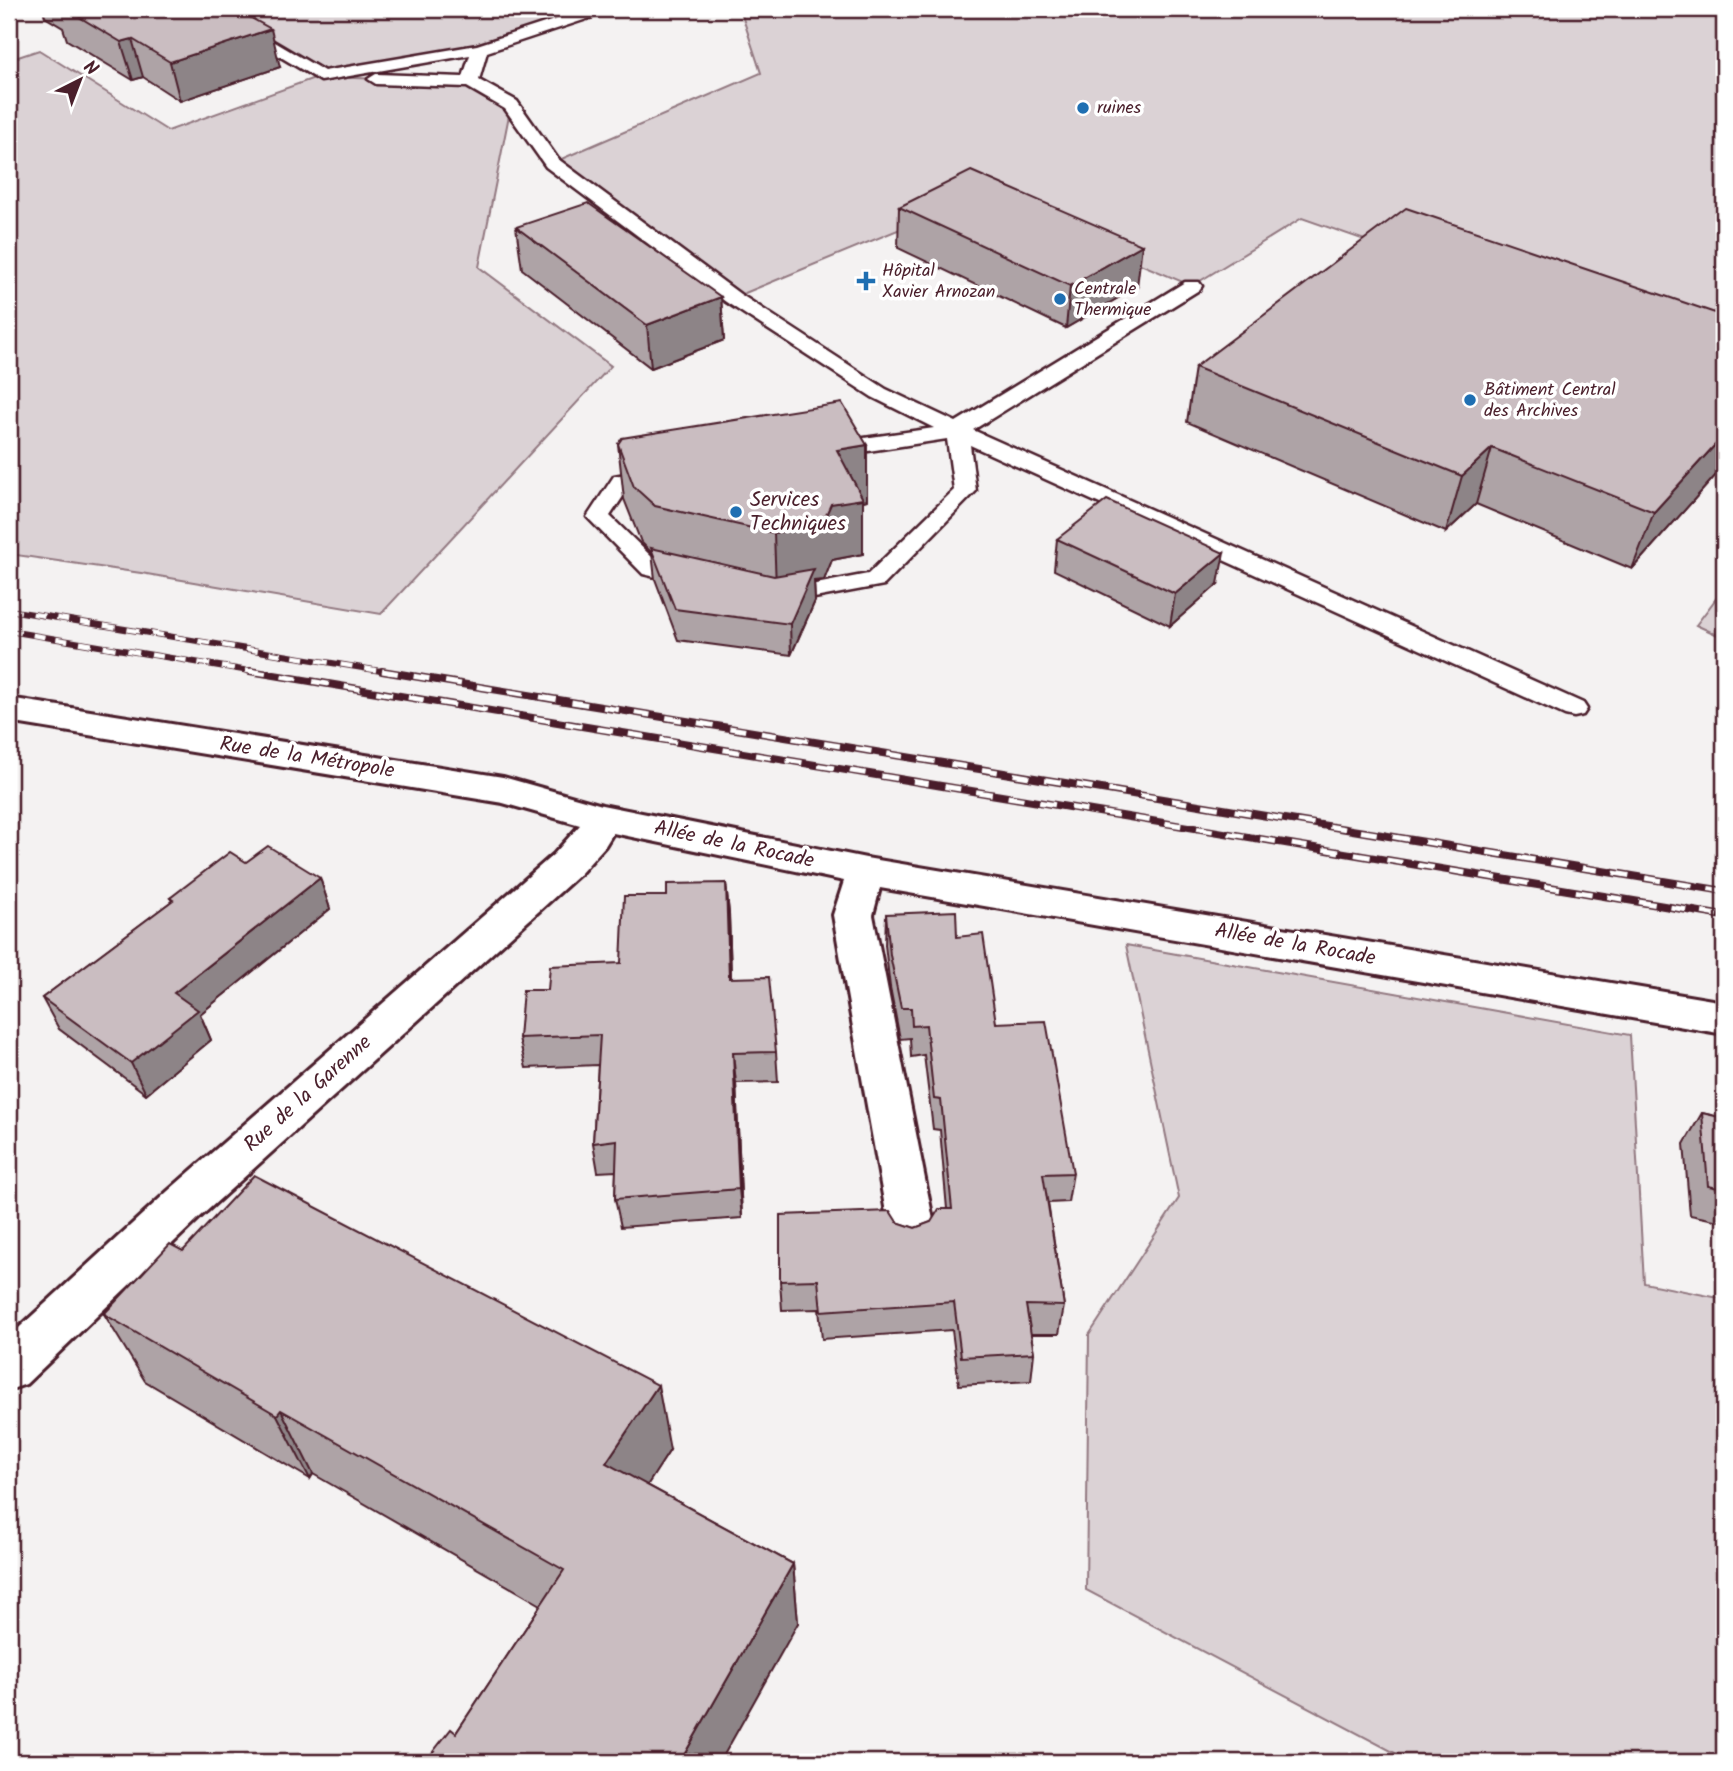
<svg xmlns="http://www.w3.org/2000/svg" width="1733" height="1771" font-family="Kalam,sans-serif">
	<rect width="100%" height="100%" fill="#f4f2f2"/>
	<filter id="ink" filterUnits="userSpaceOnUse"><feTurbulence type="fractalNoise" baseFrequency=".0143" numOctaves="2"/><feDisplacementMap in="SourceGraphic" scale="14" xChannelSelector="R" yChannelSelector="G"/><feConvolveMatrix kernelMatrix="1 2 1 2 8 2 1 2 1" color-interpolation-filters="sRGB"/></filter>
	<g filter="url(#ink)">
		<g fill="#dbd2d5" stroke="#927880" stroke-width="2">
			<path d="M 208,9 L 603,9 L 480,49 L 326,77 L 470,82 L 511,105 L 479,267 L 611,366 L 381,614 L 141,573 L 9,554 L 9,60 L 39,50 L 168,131 L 320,76 Z"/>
			<path d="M 740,9 L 1724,9 L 1724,366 L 1302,218 L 1192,286 L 980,196 L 733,298 L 552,163 L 761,73 Z"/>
			<path d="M 1724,588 L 1724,638 L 1696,625 Z"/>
			<path d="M 1126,945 L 1630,1035 L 1644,1283 L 1724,1299 L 1724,1762 L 1412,1762 L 1086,1590 L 1089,1335 L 1179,1198 Z"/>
		</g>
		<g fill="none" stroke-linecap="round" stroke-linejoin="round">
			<g stroke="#4a1f2b" stroke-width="5">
				<g id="lane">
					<path d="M 200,9 L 219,9 L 324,71 L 477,45 L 588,9 L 611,9 L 608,12 L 487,52 L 479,80 L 517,101 L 558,159 L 740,294 L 886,389 L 956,422 L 1185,282 L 1199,282 L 1202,286 L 1199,290 L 973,430 L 1583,703 L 1587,709 L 1583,715 L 1574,717 L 1565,715 L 970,445 L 976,491 L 884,585 L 777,605 L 769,603 L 765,598 L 769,593 L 868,574 L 954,490 L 947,439 L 829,457 L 821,455 L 818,450 L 821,445 L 829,443 L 934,428 L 872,397 L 726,302 L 546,167 L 505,109 L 467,87 L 376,84 L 368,79 L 376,74 L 463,77 L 470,55 L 321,81 Z"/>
					<path d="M 658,468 L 666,470 L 669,475 L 666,480 L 630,486 L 610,516 L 659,564 L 697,573 L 701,578 L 697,583 L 689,585 L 643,574 L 587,517 L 614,476 Z"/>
				</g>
			</g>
			<g stroke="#4a1f2b" stroke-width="6">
				<path id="street" d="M 9,698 L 503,777 L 602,805 L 866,858 L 1724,1002 L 1724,1034 L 880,888 L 873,915 L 936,1235 L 929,1249 L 913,1255 L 897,1249 L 890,1235 L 833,915 L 844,881 L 613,833 L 605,846 L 580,874 L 200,1217 L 26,1384 L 9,1390 L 9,1337 L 168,1191 L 554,854 L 580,825 L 503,803 L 9,722 Z"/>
			</g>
			<use href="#lane" fill="#fff" fill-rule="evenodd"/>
			<use href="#street" fill="#fff" fill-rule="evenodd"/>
			<g stroke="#4a1f2b" stroke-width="6">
				<g id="rail-far1">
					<path d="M 9,610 L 393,673"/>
					<path d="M 9,631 L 261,673"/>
				</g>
			</g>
			<g stroke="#4a1f2b" stroke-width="8">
				<g id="rail">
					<path d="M 250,671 L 1724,916"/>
					<path d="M 382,671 L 1724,891"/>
				</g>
			</g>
			<use href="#rail-far1" stroke="#fff" stroke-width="4.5" stroke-dasharray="12" stroke-linecap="butt"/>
			<use href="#rail" stroke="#fff" stroke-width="5" stroke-dasharray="16" stroke-linecap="butt"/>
		</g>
		<g fill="#aea3a6" stroke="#4a1f2b" stroke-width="2">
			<path d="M 43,9 L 235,9 L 280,67 L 180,101 L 143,77 L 133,80 L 67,40 L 63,28 L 45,17 Z"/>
			<path d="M 899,207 L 1137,287 L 1066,328 L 898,248 Z"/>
			<path d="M 516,227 L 721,297 L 724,340 L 651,368 L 522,269 Z"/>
			<path d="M 1724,316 L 1724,466 L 1632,569 L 1476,504 L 1446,532 L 1187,422 L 1195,367 Z"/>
			<path d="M 618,444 L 867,500 L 863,501 L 863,554 L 832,560 L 824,580 L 814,581 L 815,601 L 791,655 L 678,640 L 655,579 L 652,553 L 641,542 L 624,499 Z"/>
			<path d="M 1057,539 L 1218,584 L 1170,626 L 1054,570 Z"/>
			<path d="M 246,862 L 320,878 L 330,909 L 200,1014 L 211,1040 L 146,1094 L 59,1029 L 42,998 L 172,901 L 170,898 Z"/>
			<path d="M 726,883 L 729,914 L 731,978 L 776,1052 L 778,1082 L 736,1083 L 742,1218 L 621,1227 L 615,1199 L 616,1171 L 598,1172 L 593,1143 L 598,1065 L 526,1068 L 519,1038 L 621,963 L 667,896 Z"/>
			<path d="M 886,914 L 957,937 L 996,1023 L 1073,1173 L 1068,1202 L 1048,1203 L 1064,1306 L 1059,1334 L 1031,1334 L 1034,1353 L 1031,1381 L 959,1385 L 952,1330 L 822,1339 L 819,1309 L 782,1310 L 780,1281 L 897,1222 L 915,1228 L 931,1222 L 947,1209 L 940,1130 L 933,1129 L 924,1055 L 911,1057 L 910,1038 L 900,1039 L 890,987 L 885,945 Z"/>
			<path d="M 1702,1113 L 1724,1118 L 1724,1222 L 1690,1215 L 1684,1144 Z"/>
			<path d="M 183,1251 L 670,1450 L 647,1485 L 793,1564 L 798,1623 L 456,1733 L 541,1605 L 313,1474 L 310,1479 L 145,1381 L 104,1314 Z"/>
		</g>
		<g fill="#8d8487" stroke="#4a1f2b" stroke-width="2">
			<path d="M 271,29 L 280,67 L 180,101 L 170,62 Z"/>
			<path d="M 132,39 L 143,77 L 133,80 L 121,42 Z"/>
			<path d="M 1142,245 L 1137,287 L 1066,328 L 1070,286 Z"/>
			<path d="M 721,297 L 724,340 L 651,368 L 647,325 Z"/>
			<path d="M 1724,435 L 1724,466 L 1632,569 L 1654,512 Z"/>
			<path d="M 867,445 L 867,500 L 863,501 L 863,554 L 832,560 L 824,580 L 814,581 L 815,601 L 791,655 L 790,624 L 776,588 L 774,533 L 837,450 Z"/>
			<path d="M 1492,448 L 1476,504 L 1446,532 L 1462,476 Z"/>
			<path d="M 1224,553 L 1218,584 L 1170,626 L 1175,594 Z"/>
			<path d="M 320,878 L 330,909 L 200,1014 L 211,1040 L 146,1094 L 131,1063 L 174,993 Z"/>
			<path d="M 726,883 L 729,914 L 732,1008 L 729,978 Z"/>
			<path d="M 733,1053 L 736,1083 L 742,1218 L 739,1189 Z"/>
			<path d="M 9,1228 L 14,1236 L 9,1240 Z"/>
			<path d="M 658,1385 L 670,1450 L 621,1526 L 606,1463 Z"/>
			<path d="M 281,1410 L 313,1474 L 310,1479 L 277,1415 Z"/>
			<path d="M 793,1564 L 798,1623 L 720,1762 L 680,1762 Z"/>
		</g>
		<g fill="#cabdc1" stroke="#4a1f2b" stroke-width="2">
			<path d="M 66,9 L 235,9 L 271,29 L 170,62 L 132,39 L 121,42 Z"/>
			<path d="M 971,171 L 1142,245 L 1070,286 L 899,207 Z"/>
			<path d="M 588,203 L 721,297 L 647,325 L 516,227 Z"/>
			<path d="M 1406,208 L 1724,316 L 1724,435 L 1654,512 L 1492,448 L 1462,476 L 1195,367 Z"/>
			<path d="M 842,403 L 867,445 L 837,450 L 863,499 L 831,504 L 822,524 L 774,533 L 655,506 L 634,487 L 618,444 L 622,438 Z"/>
			<path d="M 1107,500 L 1224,553 L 1175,594 L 1057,539 Z"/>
			<path d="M 651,548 L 774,576 L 814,569 L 790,624 L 675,609 Z"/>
			<path d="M 268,846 L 320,878 L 174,993 L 198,1010 L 131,1063 L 42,998 L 173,900 L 170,898 L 230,852 L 246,862 Z"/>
			<path d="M 726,883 L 729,978 L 769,977 L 776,1052 L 733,1053 L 739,1189 L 615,1199 L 617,1140 L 593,1143 L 600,1035 L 519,1038 L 523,990 L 548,990 L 550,966 L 621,963 L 624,896 L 667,896 L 667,884 Z"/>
			<path d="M 956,911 L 957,937 L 983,934 L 996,1023 L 1046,1021 L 1073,1173 L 1043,1174 L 1064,1306 L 1026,1305 L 1034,1353 L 961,1357 L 954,1302 L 821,1311 L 818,1280 L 780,1281 L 780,1215 L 890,1211 L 897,1222 L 915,1228 L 931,1222 L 939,1209 L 952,1209 L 941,1100 L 934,1099 L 926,1025 L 912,1026 L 911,1008 L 901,1008 L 890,955 L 886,914 Z"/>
			<path d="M 1702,1113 L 1724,1118 L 1724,1189 L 1708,1186 Z"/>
			<path d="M 254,1175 L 658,1385 L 606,1463 L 793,1564 L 680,1762 L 425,1762 L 451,1729 L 456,1733 L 564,1570 L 281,1410 L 277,1415 L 104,1314 L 170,1244 L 183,1251 Z"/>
		</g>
	</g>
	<g fill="#1f6fb2" stroke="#fff" stroke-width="2.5">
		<circle cx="1083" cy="108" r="7"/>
		<path d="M862.5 270.5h7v7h7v7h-7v7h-7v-7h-7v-7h7z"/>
		<circle cx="1060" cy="299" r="7"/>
		<circle cx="1470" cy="400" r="7"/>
		<circle cx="736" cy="512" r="7"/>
	</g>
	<g text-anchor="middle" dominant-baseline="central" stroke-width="7" stroke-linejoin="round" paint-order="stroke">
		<g font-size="18" fill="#4a1f2b" stroke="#fff" text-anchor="start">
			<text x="1097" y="108">ruines</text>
			<text x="882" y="271">Hôpital<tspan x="882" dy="21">Xavier Arnozan</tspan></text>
			<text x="1074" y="289">Centrale<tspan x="1074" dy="21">Thermique</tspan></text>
			<text x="1484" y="390">Bâtiment Central<tspan x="1484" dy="21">des Archives</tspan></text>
		</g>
		<g font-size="21" fill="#4a1f2b" stroke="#fff" text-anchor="start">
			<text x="750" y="500">Services<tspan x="750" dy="24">Techniques</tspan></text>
		</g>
		<g font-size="21" fill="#4a1f2b" stroke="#fff">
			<text transform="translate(307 758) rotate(9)">Rue de la Métropole</text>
			<text transform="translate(734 845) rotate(12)">Allée de la Rocade</text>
			<text transform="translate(1295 945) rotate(10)">Allée de la Rocade</text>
			<text transform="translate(308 1094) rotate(-42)">Rue de la Garenne</text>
		</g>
	</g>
	<rect width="1733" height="1771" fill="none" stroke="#fff" stroke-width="35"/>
	<rect x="18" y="18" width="1698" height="1736" fill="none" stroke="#4a1f2b" stroke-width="2.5" filter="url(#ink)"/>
	<g transform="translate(80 80) rotate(42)" stroke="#ffffff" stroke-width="5" paint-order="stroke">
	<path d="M0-5L12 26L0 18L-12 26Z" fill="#4a1f2b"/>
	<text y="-10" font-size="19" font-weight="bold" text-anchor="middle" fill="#4a1f2b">N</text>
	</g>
</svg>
